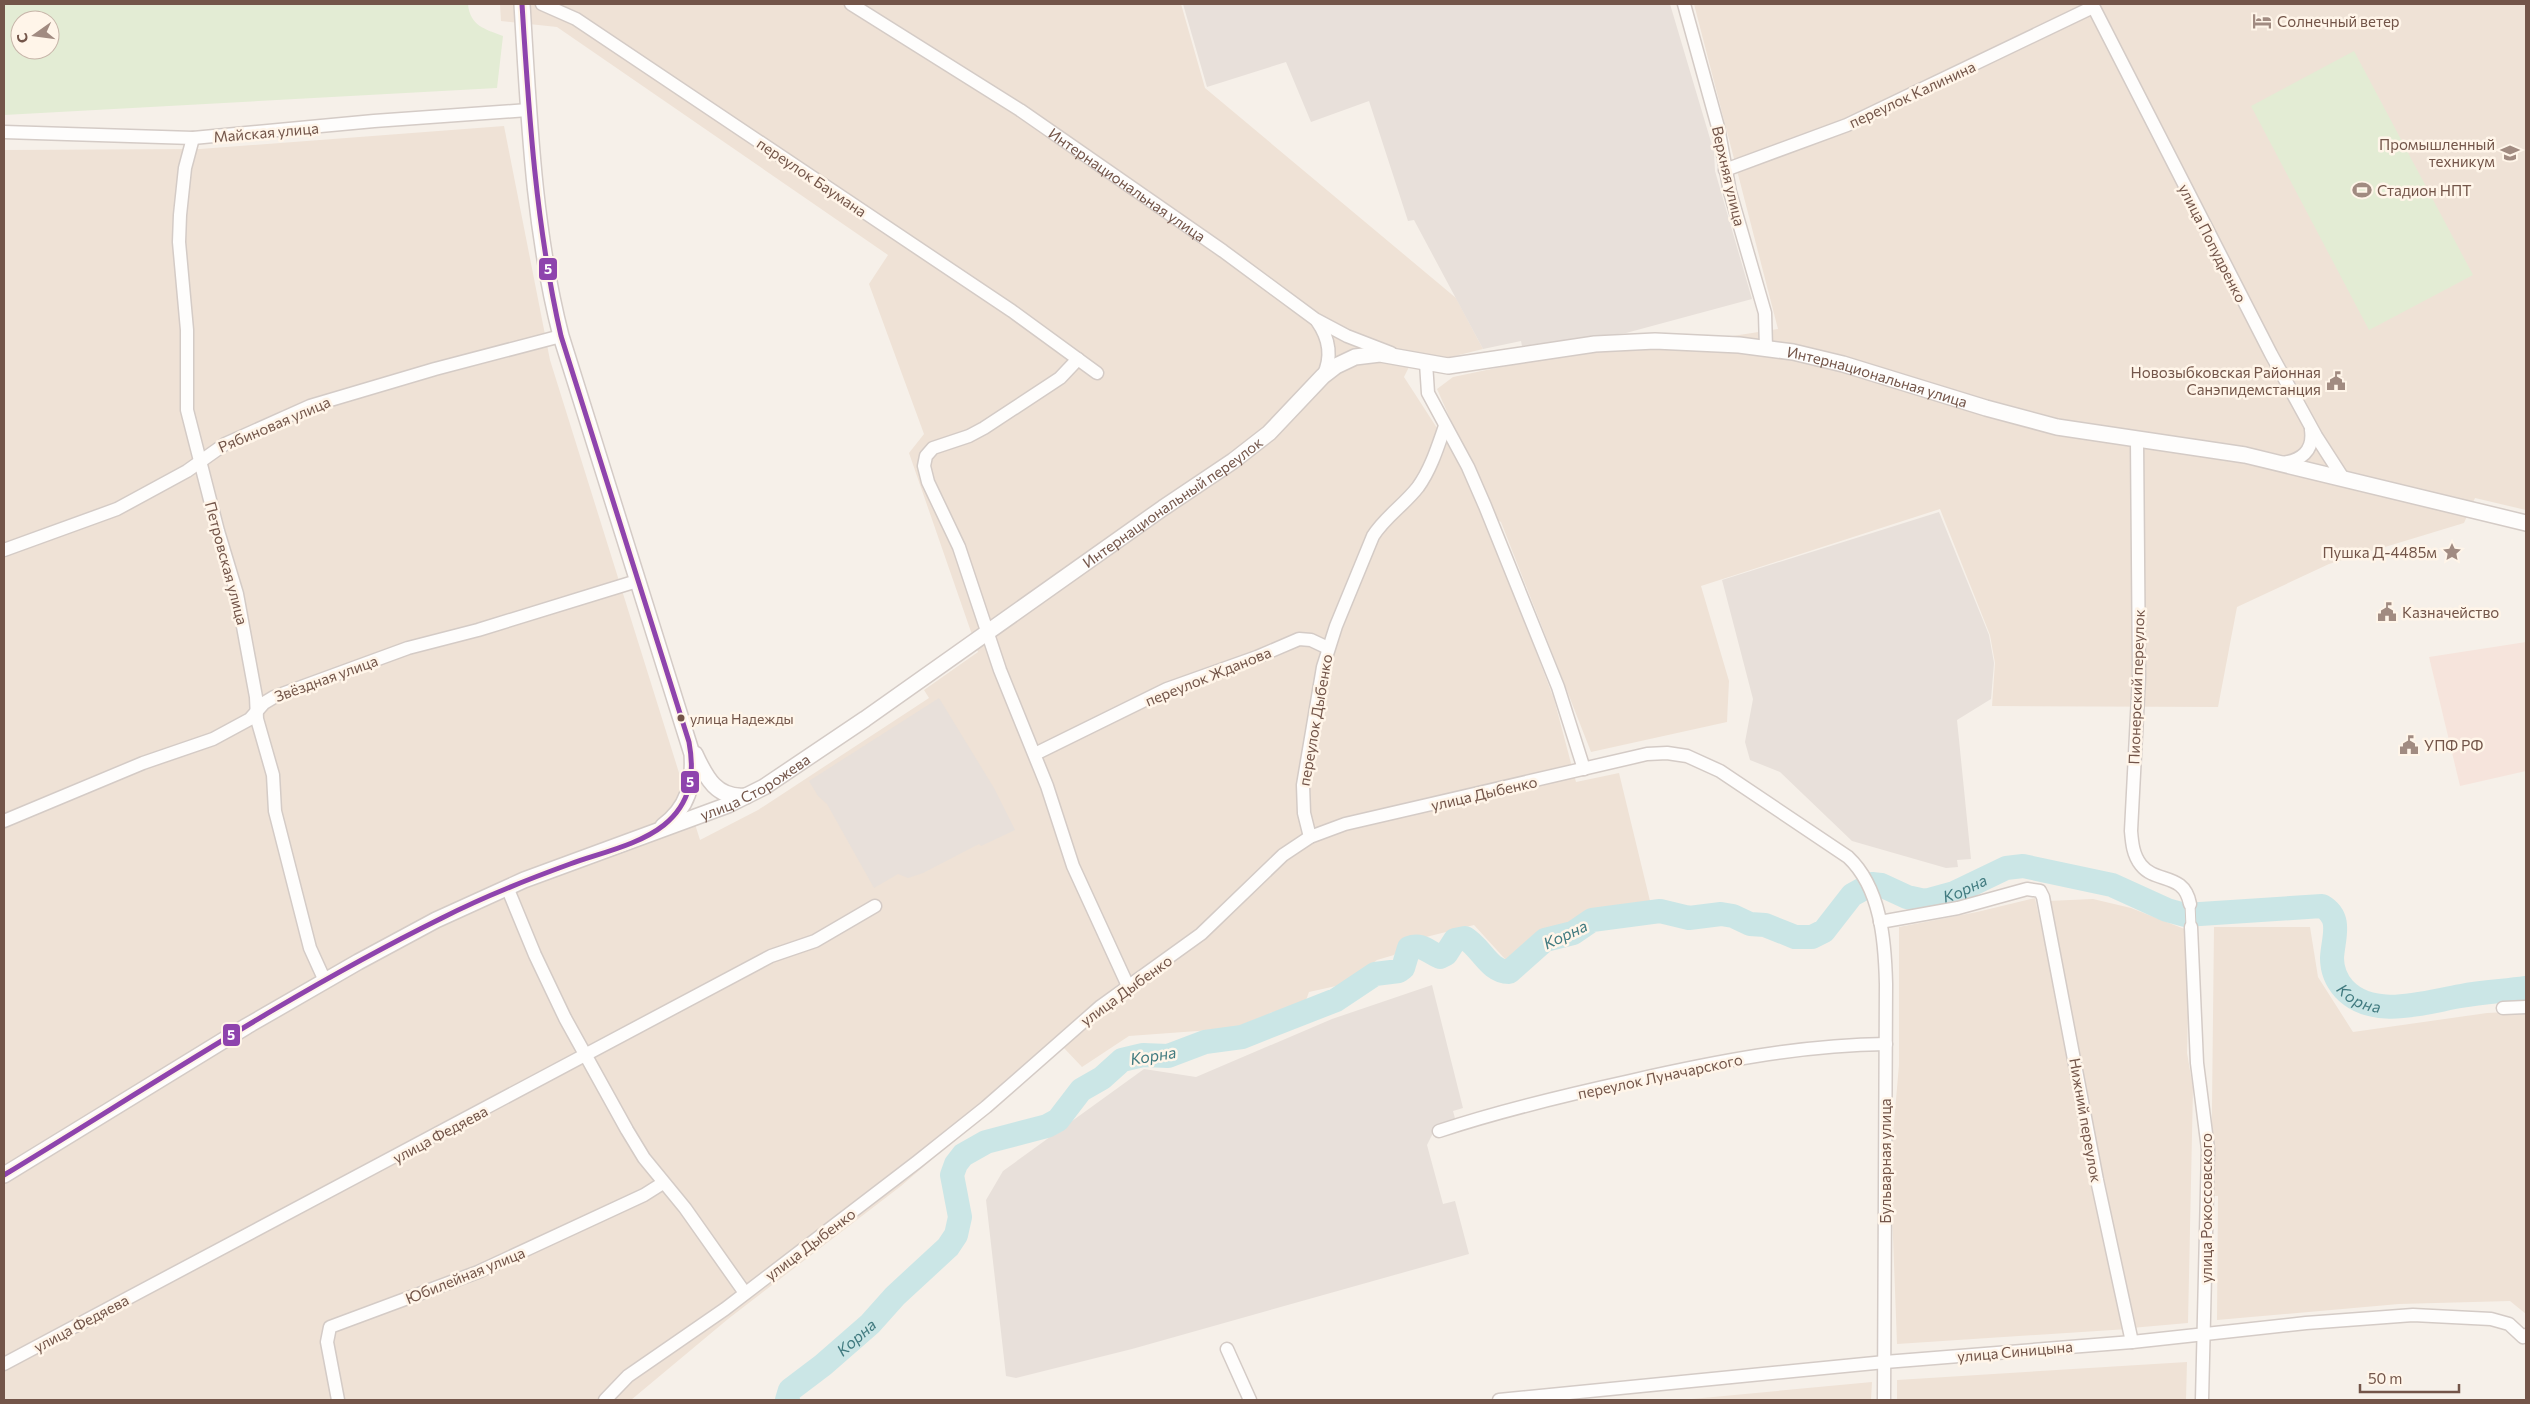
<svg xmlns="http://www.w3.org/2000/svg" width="2530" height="1404" font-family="Commissioner,sans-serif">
	<rect width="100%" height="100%" fill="#f6f0e9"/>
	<g fill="#efe2d6">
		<path d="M 500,4 L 1181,4 L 1205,88 L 1456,298 L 1483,349 L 1447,358 L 1416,353 L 1404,377 L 1457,459 L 1481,508 L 1554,699 L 1576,782 L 1619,773 L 1650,901 L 1540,933 L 1520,956 L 1506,960 L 1474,925 L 1402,943 L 1394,955 L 1377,960 L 1345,984 L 1309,992 L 1305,1003 L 1270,1013 L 1252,1027 L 1129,1036 L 1082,1067 L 1063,1047 L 901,1186 L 728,1319 L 631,1400 L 4,1400 L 4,150 L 200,149 L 504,126 L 550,360 L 700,840 L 758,810 L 929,698 L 924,690 L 978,652 L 909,453 L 924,434 L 869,284 L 888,255 L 557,27 L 501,21 Z"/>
		<path d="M 1694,4 L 2526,4 L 2526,510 L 2475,498 L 2464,523 L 2329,564 L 2237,607 L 2218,707 L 1992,706 L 1995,663 L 1990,635 L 1940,509 L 1701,586 L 1729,681 L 1727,722 L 1591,752 L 1501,522 L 1494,518 L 1437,389 L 1453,377 L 1539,359 L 1580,353 L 1642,350 L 1778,329 Z"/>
		<path d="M 2035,898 L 2128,1329 L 1897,1344 L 1892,1210 L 1893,1134 L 1899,1065 L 1899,927 L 1977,912 Z"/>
		<path d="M 2093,899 L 2131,908 L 2187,930 L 2190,938 L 2187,1053 L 2193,1088 L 2188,1323 L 2131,1328 L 2048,901 Z"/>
		<path d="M 2214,927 L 2310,927 L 2318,977 L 2353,1032 L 2487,1013 L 2526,1011 L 2526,1314 L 2510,1301 L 2399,1304 L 2217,1320 L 2218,1196 L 2211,1196 Z"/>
		<path d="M 2187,1362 L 2186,1400 L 1897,1400 L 1897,1380 Z"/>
		<path d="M 1872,1382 L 1871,1400 L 1681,1400 Z"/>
	</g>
	<path fill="#f6e4dc" d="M 2526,642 L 2526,771 L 2460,786 L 2429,657 Z"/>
	<g fill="#e8e0da">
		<path d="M 1183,4 L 1670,4 L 1714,152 L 1715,171 L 1752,299 L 1626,333 L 1522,346 L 1521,341 L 1483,349 L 1414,220 L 1408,221 L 1369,101 L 1311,122 L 1286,62 L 1207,87 Z"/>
		<path d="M 1939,512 L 1989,635 L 1994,663 L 1991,699 L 1957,720 L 1971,859 L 1957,860 L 1958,867 L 1946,868 L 1852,841 L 1780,772 L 1750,760 L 1745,742 L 1753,699 L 1722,580 Z"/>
		<path d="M 939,698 L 994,788 L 1015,830 L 981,846 L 979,844 L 923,873 L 908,878 L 898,874 L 874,888 L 827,804 L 818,796 L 809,781 Z"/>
		<path d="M 1432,985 L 1463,1108 L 1453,1111 L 1456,1122 L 1436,1127 L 1427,1145 L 1443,1204 L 1455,1201 L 1469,1254 L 1132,1349 L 1016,1378 L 1006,1376 L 986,1200 L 1003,1171 L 1144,1069 L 1196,1077 L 1332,1019 Z"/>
	</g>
	<g fill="#e3ecd4" fill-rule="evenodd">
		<path d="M 4,4 L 468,4 C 470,26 485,29 503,36 L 497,88 L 4,115 ZM 20,20 L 50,20 L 50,50 L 20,50 Z"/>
		<path d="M 2354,51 L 2473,275 L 2369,330 L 2251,106 Z"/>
	</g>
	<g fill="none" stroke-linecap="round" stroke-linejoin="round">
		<path stroke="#cbe6e6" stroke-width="24" id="s1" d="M 787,1400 L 790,1390 L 823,1365 L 870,1324 L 895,1296 L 948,1247 L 956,1235 L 960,1217 L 952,1175 L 956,1164 L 963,1155 L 986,1142 L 1047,1126 L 1058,1120 L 1081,1090 L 1102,1078 L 1122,1060 L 1143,1055 L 1168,1056 L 1205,1042 L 1242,1037 L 1336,1000 L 1375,974 L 1399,971 L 1403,968 L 1409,948 C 1422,943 1428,952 1440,957 L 1446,954 L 1455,940 L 1465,938 C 1481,947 1489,972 1509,972 L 1545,940 L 1573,933 L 1592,920 L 1660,911 L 1689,918 L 1721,914 L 1733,916 L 1750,924 L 1765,925 L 1795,937 L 1812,937 L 1824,931 L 1852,895 L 1872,884 L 1881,885 L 1907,897 L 1925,901 L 1954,893 L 2006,868 L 2023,866 L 2112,885 L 2167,910 L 2185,915 L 2322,906 C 2343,918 2333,938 2332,958 C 2332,970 2336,980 2344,989 C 2373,1020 2425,1002 2461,996 C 2483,992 2505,991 2526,988"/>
		<g stroke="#d4cbc6" stroke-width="11">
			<path id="pedestrian" d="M 2190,904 L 2191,927"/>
		</g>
		<g stroke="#d4cbc6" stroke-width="15">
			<g id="minor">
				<path d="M 542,4 L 576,19 L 1012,311 L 1097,373"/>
				<path id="s2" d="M 851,4 L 1020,110 L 1223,251 L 1315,319 L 1347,336 L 1391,353"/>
				<path d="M 1684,4 L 1718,127 L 1730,192 L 1765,313 L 1766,348"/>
				<path d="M 2092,4 L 2271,354 L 2316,436 L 2343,478"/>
				<path d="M 4,132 L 193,138 L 374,121 L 528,110"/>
				<path d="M 193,138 L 185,168 L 180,215 L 179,242 L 187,330 L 187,410 L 218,531 L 237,594 L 256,697 L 257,719 L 273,775 L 275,811 L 310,948 L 325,981"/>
				<path d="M 1725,170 L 1847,125 L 2093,7"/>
				<path d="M 1317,321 C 1329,338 1333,356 1323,376"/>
				<path d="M 1078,359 L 1060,378 L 984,428 L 969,436 L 933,448 L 926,456 L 924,466 L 928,482 L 959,547 L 1000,670 L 1047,786 L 1073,866 L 1128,986"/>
				<path d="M 1426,363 L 1428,393 L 1468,467 L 1485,506 L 1558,687 L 1584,769"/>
				<path d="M 2137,440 L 2139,677 L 2131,831 C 2132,843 2133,855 2141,865 C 2156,884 2184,872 2190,904"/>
				<path d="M 2281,463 C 2301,461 2314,451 2311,430"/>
				<path d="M 4,550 L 117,509 L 187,471 L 225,444 L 310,406 L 435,369 L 561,336"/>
				<path d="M 1035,754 L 1167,689 L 1257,657 L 1299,639 L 1311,640 L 1328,648"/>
				<path d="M 4,821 L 143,763 L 213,739 L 250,719 L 264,703 L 274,697 L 408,648 L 478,630 L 637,581"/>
				<path d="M 1310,837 L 1304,813 L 1303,785 L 1323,667 L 1336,626 L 1373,536 C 1385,517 1404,505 1418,487 C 1431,469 1438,446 1445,426"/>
				<path d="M 507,887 L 535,955 L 565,1018 L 627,1130 L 644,1158 L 685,1208 L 745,1293"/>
				<path d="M 1880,922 L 1958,908 L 2027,889 L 2040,891 L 2043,897 L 2097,1180 L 2132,1342"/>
				<path d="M 2191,927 L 2197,1063 L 2208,1149 L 2202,1400"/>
				<path d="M 2503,1008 L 2526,1007"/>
				<path d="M 1439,1131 C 1502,1110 1566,1095 1630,1081 C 1714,1062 1800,1045 1886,1044"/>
				<path d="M 1227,1349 L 1250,1400"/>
				<path d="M 4,1364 L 771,956 L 815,941 L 875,906"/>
				<path d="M 338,1400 L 327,1342 L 330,1327 L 478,1272 L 644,1195 L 663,1183"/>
				<path d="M 605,1400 L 628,1376 L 725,1309 L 917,1162 L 986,1107 L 1101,1006 L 1201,934 L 1283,855 L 1310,837 L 1345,824 L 1647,754 L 1667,753 L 1687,756 L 1720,771 L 1848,857 C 1881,888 1885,941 1886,984 L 1884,1400"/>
				<path d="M 1499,1400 L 1885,1362 L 2132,1342 L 2306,1323 L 2413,1315 L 2491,1319 L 2509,1324 L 2523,1337 L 2526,1335"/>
			</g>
		</g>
		<g stroke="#d4cbc6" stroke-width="18">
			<g id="tertiary">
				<path d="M 522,4 C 529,116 533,227 561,336 L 692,754 C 694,783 688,808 663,826"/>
				<path d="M 695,754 C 706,778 717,799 746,796"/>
				<path id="s3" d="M 4,1175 L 247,1026 L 358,962 L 436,920 L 524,880 L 728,805 L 764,787 L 865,719 L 1163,508 L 1233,461 L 1269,433 L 1323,376 L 1336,366 L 1355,357 L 1380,354 L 1448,366 L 1595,344 L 1655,341 L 1739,345 L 1793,352 L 1843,364 L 1986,408 L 2057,427 L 2245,455 L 2526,523"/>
			</g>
		</g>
		<use href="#pedestrian" stroke="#fefdfc" stroke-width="9"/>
		<use href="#minor" stroke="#fefdfc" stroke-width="12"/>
		<use href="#tertiary" stroke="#fefdfc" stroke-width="15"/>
		<g stroke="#fff5e9" stroke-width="9">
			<path id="bus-1" d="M 4,1175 C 149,1087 290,993 442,918 C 483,897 526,880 570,864 C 600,853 639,845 664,825 C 691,803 695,775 689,742 L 561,336 C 536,226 529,116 522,4"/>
		</g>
		<use href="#bus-1" stroke="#8e44ad" stroke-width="5"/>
	</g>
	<defs>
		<g id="hotel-bare" transform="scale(1.5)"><path d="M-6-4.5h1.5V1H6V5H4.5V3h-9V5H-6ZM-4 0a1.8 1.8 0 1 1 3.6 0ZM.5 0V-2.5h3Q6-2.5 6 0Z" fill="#a18b81" stroke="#fff5e9" stroke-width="2.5" paint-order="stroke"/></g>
		<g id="university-bare" transform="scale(1.5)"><path d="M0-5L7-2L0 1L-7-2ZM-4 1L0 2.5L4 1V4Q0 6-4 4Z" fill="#a18b81" stroke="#fff5e9" stroke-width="2.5" paint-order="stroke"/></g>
		<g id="stadium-bare" transform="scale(1.5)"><path d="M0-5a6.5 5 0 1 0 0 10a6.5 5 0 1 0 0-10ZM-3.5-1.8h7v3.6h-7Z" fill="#a18b81" stroke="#fff5e9" stroke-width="2.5" paint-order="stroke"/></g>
		<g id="civic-bare" transform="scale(1.5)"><path d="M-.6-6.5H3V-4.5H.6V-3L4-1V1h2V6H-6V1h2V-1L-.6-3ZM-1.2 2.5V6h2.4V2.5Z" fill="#a18b81" stroke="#fff5e9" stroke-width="2.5" paint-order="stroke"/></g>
		<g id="sight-bare" transform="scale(1.5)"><path d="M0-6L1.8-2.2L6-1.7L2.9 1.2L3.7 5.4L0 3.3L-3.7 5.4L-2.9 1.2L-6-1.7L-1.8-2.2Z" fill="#a18b81" stroke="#fff5e9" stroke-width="2.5" paint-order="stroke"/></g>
	</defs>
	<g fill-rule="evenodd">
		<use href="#hotel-bare" x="2262" y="21"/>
		<use href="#university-bare" x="2510" y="153"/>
		<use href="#stadium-bare" x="2362" y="190"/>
		<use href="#civic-bare" x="2336" y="381"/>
		<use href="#sight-bare" x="2452" y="552"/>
		<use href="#civic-bare" x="2387" y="612"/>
		<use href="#civic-bare" x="2409" y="745"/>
	</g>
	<circle fill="#735549" stroke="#fff5e9" stroke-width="2" cx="681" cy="718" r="4.5"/>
	<g text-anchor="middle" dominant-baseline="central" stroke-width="5" stroke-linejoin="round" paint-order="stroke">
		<g font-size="14" fill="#735549" stroke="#fff5e9" text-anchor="start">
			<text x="690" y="718">улица Надежды</text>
		</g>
		<g font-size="15" fill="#735549" stroke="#fff5e9" text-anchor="start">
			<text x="2277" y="21">Солнечный ветер</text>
			<text x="2495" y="144" text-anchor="end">Промышленный<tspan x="2495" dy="17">техникум</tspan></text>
			<text x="2377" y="190">Стадион НПТ</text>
			<text x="2321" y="372" text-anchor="end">Новозыбковская Районная<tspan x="2321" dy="17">Санэпидемстанция</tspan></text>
			<text x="2437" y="552" text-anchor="end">Пушка Д-4485м</text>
			<text x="2402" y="612">Казначейство</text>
			<text x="2424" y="745">УПФ РФ</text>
		</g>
		<g font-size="15" fill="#735549" stroke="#fff5e9">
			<text transform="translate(1912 94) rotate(-25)">переулок Калинина</text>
			<text transform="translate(266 132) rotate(-5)">Майская улица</text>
			<text transform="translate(1729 176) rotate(77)">Верхняя улица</text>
			<text transform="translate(812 177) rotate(34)">переулок Баумана</text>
			<text stroke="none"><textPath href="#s2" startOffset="330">Интернациональная улица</textPath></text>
			<text transform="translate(2213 243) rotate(63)">улица Попудренко</text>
			<text stroke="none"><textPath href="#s3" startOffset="2118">Интернациональная улица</textPath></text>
			<text transform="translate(274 424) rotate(-23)">Рябиновая улица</text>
			<text stroke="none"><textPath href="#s3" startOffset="1354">Интернациональный переулок</textPath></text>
			<text transform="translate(227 563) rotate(75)">Петровская улица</text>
			<text transform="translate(1208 676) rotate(-22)">переулок Жданова</text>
			<text transform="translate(326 678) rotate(-20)">Звёздная улица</text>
			<text transform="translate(2136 687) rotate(-88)">Пионерский переулок</text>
			<text transform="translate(1315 720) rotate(-80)">переулок Дыбенко</text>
			<text stroke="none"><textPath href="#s3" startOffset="848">улица Сторожева</textPath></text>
			<text transform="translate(1484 793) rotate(-13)">улица Дыбенко</text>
			<text transform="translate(1126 990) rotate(-36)">улица Дыбенко</text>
			<text transform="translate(1660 1076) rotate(-12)">переулок Луначарского</text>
			<text transform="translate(2086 1120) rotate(80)">Нижний переулок</text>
			<text transform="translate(440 1134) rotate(-28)">улица Федяева</text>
			<text transform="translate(1885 1161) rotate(-90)">Бульварная улица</text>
			<text transform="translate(2206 1208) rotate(-90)">улица Рокоссовского</text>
			<text transform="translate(810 1244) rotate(-37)">улица Дыбенко</text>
			<text transform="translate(465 1275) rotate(-22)">Юбилейная улица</text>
			<text transform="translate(81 1323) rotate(-28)">улица Федяева</text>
			<text transform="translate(2015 1351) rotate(-5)">улица Синицына</text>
		</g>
		<g font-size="16" font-style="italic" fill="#407a7f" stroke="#fff5e9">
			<text stroke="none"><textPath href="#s1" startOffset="1465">Корна</textPath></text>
			<text transform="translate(1565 934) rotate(-25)">Корна</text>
			<text stroke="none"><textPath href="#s1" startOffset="1945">Корна</textPath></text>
			<text transform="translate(1153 1055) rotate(-9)">Корна</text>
			<text stroke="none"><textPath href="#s1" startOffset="95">Корна</textPath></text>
		</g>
	</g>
	<g stroke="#fff5e9" stroke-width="2">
		<rect x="538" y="257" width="20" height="24" rx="5" fill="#8e44ad"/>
		<rect x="680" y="770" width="20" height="24" rx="5" fill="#8e44ad"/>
		<rect x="222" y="1023" width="19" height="24" rx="5" fill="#8e44ad"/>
	</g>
	<g font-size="14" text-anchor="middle" font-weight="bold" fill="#fff">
		<text x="548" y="274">5</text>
		<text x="690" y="787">5</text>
		<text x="231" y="1040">5</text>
	</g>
	<rect width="2530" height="1404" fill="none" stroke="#735549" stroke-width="10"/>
	<g transform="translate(35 35) rotate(256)"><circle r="24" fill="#fff5e9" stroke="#c7b5a9"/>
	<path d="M0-4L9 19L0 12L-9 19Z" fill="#a18b81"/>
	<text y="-8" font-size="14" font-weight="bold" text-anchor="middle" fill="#735549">С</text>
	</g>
	<path d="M2360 1384v8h99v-8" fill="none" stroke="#735549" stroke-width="2.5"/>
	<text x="2368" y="1384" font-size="15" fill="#735549" stroke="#fff5e9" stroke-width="4" paint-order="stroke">50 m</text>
</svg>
